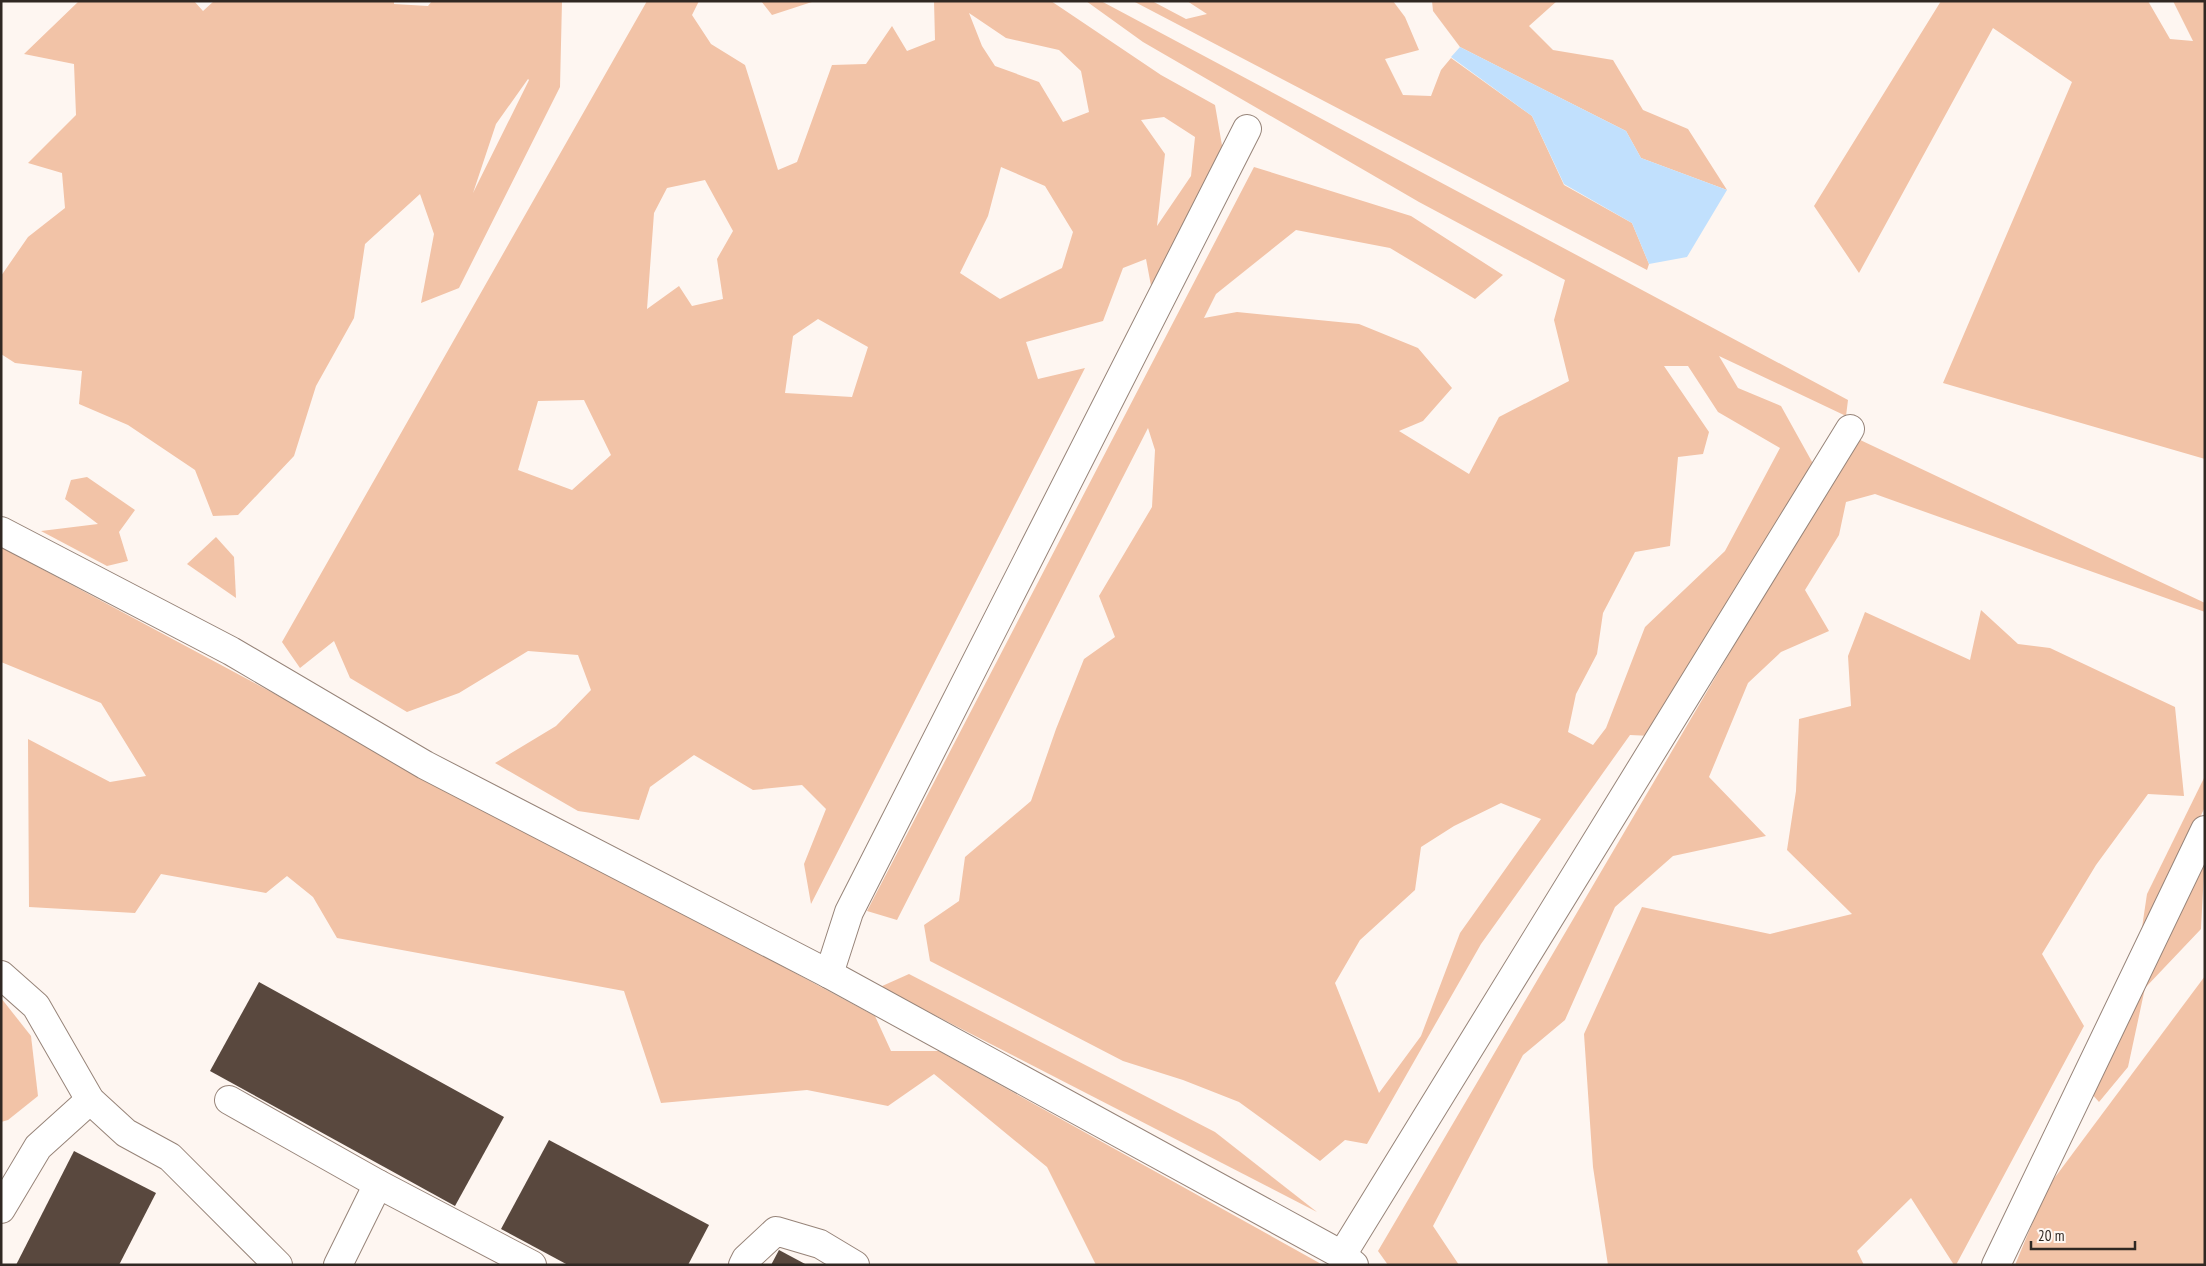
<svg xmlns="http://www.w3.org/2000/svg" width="2206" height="1266" font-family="'PT Sans Narrow',sans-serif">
	<rect width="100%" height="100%" fill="#fef6f1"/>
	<g fill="#f2c3a7" fill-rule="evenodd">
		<path d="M 79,1 L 194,1 L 203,11 L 214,1 L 394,1 L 394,4 L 428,6 L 432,1 L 562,1 L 560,87 L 459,288 L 421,303 L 434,234 L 420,194 L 365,244 L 354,318 L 316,386 L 294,456 L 238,515 L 213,516 L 195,470 L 128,425 L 79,404 L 82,371 L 15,363 L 1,354 L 1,276 L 28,237 L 65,208 L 62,173 L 28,163 L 76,115 L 74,64 L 24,54 ZM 528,79 L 529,80 L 473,193 L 496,124 Z"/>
		<path d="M 647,1 L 699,1 L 692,15 L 711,44 L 745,65 L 778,170 L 797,162 L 832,65 L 866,64 L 892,26 L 907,51 L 935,40 L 934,1 L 1051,1 L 1161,75 L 1215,105 L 1224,157 L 1152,291 L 1146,259 L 1123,268 L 1103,321 L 1026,342 L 1038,379 L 1085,368 L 811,904 L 804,864 L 826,809 L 802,785 L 753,790 L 694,755 L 650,787 L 639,820 L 578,811 L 495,763 L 556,726 L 591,690 L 578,655 L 528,651 L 459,693 L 407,712 L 350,678 L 334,641 L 300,668 L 282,642 ZM 969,13 L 1006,38 L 1059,50 L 1081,71 L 1089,112 L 1063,122 L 1039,82 L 995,66 L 982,46 ZM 1164,117 L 1195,137 L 1191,176 L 1157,226 L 1165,154 L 1141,120 ZM 1001,167 L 1045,186 L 1073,232 L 1062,268 L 1000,299 L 960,273 L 988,216 ZM 705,180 L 733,231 L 717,259 L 723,299 L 692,306 L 679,286 L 647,309 L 654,213 L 667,188 ZM 818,319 L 868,347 L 852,397 L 785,393 L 793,336 ZM 584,400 L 611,455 L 572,490 L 518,470 L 538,401 Z"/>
		<path d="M 761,1 L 815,1 L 772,15 Z"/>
		<path d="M 1086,1 L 1101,1 L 1848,400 L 1846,416 L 1719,356 L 1738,388 L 1781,406 L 1816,469 L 1651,736 L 1630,735 L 1481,944 L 1367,1144 L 1345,1140 L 1320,1161 L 1239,1102 L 1183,1080 L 1123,1061 L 930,961 L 924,925 L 959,901 L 965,857 L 1031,801 L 1056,729 L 1084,659 L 1115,637 L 1099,596 L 1152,507 L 1155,450 L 1148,428 L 897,920 L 867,911 L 1254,167 L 1411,216 L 1503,275 L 1475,299 L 1390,248 L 1296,230 L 1216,294 L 1204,318 L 1237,312 L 1359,324 L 1418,348 L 1452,388 L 1423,421 L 1399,431 L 1469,474 L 1499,417 L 1569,381 L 1554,320 L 1565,280 L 1419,202 L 1143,42 ZM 1664,366 L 1688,366 L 1718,412 L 1780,448 L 1725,551 L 1645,627 L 1606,728 L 1593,745 L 1568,732 L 1576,694 L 1597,654 L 1603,613 L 1635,552 L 1670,546 L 1678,457 L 1703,454 L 1709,432 ZM 1501,803 L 1541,819 L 1460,933 L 1421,1036 L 1379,1093 L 1335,983 L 1360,940 L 1415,890 L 1421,847 L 1454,826 Z"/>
		<path d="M 1133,1 L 1152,1 L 1186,19 L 1207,14 L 1187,1 L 1393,1 L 1405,17 L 1419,50 L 1385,59 L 1403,95 L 1431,96 L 1441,70 L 1451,58 L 1532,116 L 1564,185 L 1632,223 L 1649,264 L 1647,270 Z"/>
		<path d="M 1432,1 L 1557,1 L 1529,26 L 1553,50 L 1613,60 L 1643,110 L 1688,129 L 1727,190 L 1641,158 L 1626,131 L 1460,47 L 1433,11 Z"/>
		<path d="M 1941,1 L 2148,1 L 2170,39 L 2193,41 L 2173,1 L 2205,1 L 2205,459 L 1943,383 L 2072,82 L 1993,28 L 1859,273 L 1814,206 Z"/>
		<path d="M 1856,438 L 2205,603 L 2205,612 L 1875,494 L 1846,502 L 1839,535 L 1805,590 L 1829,631 L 1781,652 L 1748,683 L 1709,777 L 1766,836 L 1673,856 L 1615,907 L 1565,1020 L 1523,1055 L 1433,1226 L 1459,1265 L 1388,1265 L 1378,1251 Z"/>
		<path d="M 87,477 L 135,510 L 119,532 L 128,561 L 107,566 L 41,531 L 98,524 L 65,499 L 71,480 Z"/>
		<path d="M 216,537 L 234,557 L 236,598 L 187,564 Z"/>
		<path d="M 1,547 L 875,1016 L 891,1051 L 939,1051 L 1323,1265 L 1096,1265 L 1047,1167 L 934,1074 L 888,1106 L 807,1090 L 661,1103 L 624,991 L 337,938 L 313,897 L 287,876 L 266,893 L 161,874 L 135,913 L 29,907 L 28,739 L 110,782 L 146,776 L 101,703 L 1,662 Z"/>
		<path d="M 1981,610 L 2018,644 L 2050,648 L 2175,707 L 2184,796 L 2148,794 L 2096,865 L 2042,954 L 2084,1026 L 1956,1265 L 1954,1265 L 1911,1198 L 1857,1251 L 1864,1265 L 1608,1265 L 1593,1167 L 1584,1034 L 1642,907 L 1770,934 L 1852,914 L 1787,850 L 1796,791 L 1799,719 L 1851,706 L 1848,656 L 1865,612 L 1970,660 Z"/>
		<path d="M 2205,776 L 2205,807 L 2140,941 L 2147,894 Z"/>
		<path d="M 2205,852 L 2201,929 L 2145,988 L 2128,1067 L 2099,1102 L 2091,1093 Z"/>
		<path d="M 909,974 L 1215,1132 L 1317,1212 L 880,987 Z"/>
		<path d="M 2205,976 L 2205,1265 L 2015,1265 L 2047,1188 Z"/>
		<path d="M 1,998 L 31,1036 L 38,1096 L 8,1120 L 1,1122 Z"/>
	</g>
	<path fill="#c1e0fd" d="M 1460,47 L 1626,131 L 1641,158 L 1727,190 L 1687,257 L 1649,264 L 1632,223 L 1564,184 L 1532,116 L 1451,57 Z"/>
	<g fill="#59483e">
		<path d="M 259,982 L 504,1117 L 455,1206 L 210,1071 Z"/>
		<path d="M 549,1140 L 709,1225 L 688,1265 L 568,1265 L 501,1229 Z"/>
		<path d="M 74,1151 L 156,1193 L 119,1265 L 16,1265 Z"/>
		<path d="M 779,1250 L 807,1265 L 771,1265 Z"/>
	</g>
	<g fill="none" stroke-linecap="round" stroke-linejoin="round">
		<g stroke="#978479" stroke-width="30">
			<g id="minor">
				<path d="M 1,531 L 231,651 L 425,765 L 829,974 L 1342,1255 L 1354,1265"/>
				<path d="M 829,974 L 849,912 L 1247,129"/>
				<path d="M 1,975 L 36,1006 L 90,1100 L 126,1133 L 170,1157 L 278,1265"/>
				<path d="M 229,1100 L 378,1184 L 532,1265"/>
				<path d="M 1,1209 L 38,1147 L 90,1100"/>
				<path d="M 1342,1255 L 1850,429"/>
				<path d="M 338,1265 L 378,1184"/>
				<path d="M 743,1265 L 746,1259 L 776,1231 L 820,1244 L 855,1265"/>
				<path d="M 1996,1265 L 2205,830"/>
			</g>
		</g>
		<use href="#minor" stroke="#fff" stroke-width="28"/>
	</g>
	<rect width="2206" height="1266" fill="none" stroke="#302823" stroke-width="5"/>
	<path d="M2031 1241v8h104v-8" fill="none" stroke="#302823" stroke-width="2.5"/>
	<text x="2038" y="1241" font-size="15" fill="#302823" stroke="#fef6f1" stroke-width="4" paint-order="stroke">20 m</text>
</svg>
